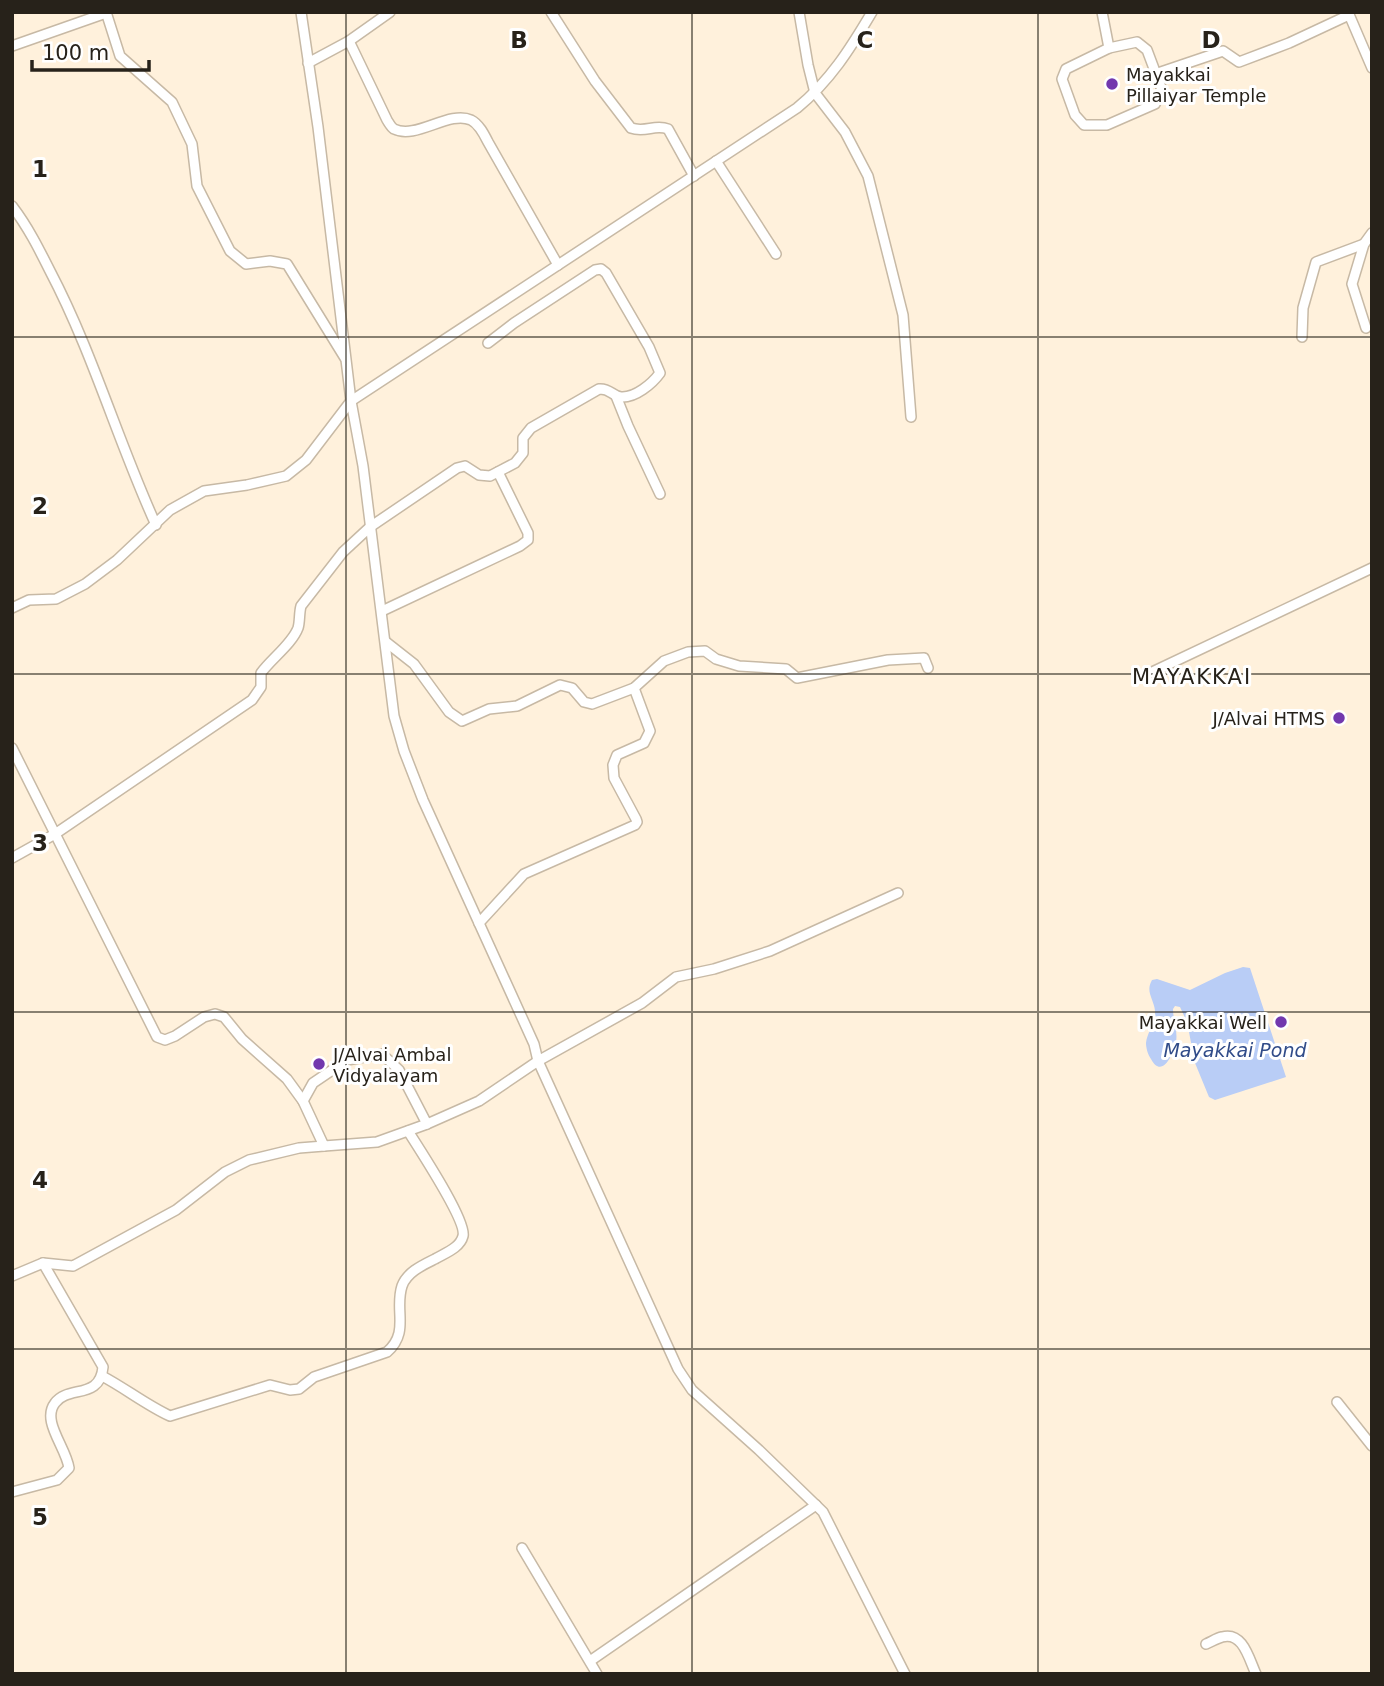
<svg xmlns="http://www.w3.org/2000/svg" width="1384" height="1686" font-family="'DejaVu Sans',sans-serif">
	<rect width="100%" height="100%" fill="#fff1dc"/>
	<path fill="#b9cdf6" d="M 1243,967 L 1250,968 L 1286,1077 L 1215,1100 L 1209,1097 L 1195,1063 L 1187,1022 L 1180,1007 L 1175,1006 L 1173,1009 C 1173,1020 1178,1031 1176,1042 C 1174,1053 1162,1080 1151,1059 C 1148,1055 1146,1048 1146,1043 C 1147,1032 1156,1023 1155,1011 C 1154,999 1145,992 1152,980 L 1157,979 L 1190,990 L 1225,973 Z"/>
	<g fill="none" stroke-linecap="round" stroke-linejoin="round">
		<g stroke="#c7b9a5" stroke-width="12">
			<g id="minor">
				<path d="M 106,12 L 120,56 L 172,102 L 192,144 L 197,186 L 230,251 L 246,264 L 270,261 L 287,264 L 345,358"/>
				<path d="M 301,12 L 318,127 L 351,401 L 363,466 L 394,716 L 404,751 L 423,800 L 534,1044 L 538,1061 L 678,1369 L 692,1390 L 759,1450 L 823,1512 L 905,1674"/>
				<path d="M 551,12 L 595,81 L 631,128 C 645,133 655,124 668,129 L 694,176"/>
				<path d="M 799,12 L 808,65 L 815,93 L 845,132 L 868,176 L 903,315 L 911,417"/>
				<path d="M 1102,12 L 1109,48"/>
				<path d="M 1348,12 L 1372,68"/>
				<path d="M 349,41 L 387,120 C 389,123 391,127 394,129 C 416,140 449,110 471,120 C 479,124 484,134 488,142 L 558,265"/>
				<path d="M 1137,42 L 1147,50 L 1162,90 L 1155,104 L 1107,125 L 1084,125 L 1075,115 L 1062,79 L 1066,69 L 1109,48 Z"/>
				<path d="M 12,46 L 106,13"/>
				<path d="M 308,63 L 349,41 L 390,12"/>
				<path d="M 1155,74 L 1223,51 L 1239,62 L 1289,43 L 1349,15"/>
				<path d="M 716,161 L 776,254"/>
				<path d="M 12,206 C 28,227 39,249 50,271 C 93,353 118,442 156,525"/>
				<path d="M 1366,328 L 1352,284 L 1364,244 L 1372,233"/>
				<path d="M 1302,337 L 1303,308 L 1316,262 L 1364,244"/>
				<path d="M 616,396 L 628,426 L 660,494"/>
				<path d="M 12,608 L 29,600 L 56,599 L 85,584 L 117,560 L 170,510 L 204,491 L 247,485 L 286,476 L 306,460 L 351,401 L 797,108 C 830,81 850,49 872,12"/>
				<path d="M 382,611 L 520,546 L 528,540 L 528,533 L 498,472"/>
				<path d="M 386,642 L 414,664 L 449,712 L 462,721 L 489,709 L 517,706 L 560,685 L 572,688 L 584,702 L 592,704 L 634,688 L 664,661 L 688,652 L 705,651 L 716,659 L 739,666 L 786,669 L 797,678 L 888,660 L 924,658 L 928,668"/>
				<path d="M 1148,674 L 1372,568"/>
				<path d="M 12,748 L 157,1037 L 165,1040 L 175,1036 L 204,1017 L 215,1014 L 224,1017 L 242,1039 L 287,1079 L 303,1101 L 324,1146 L 377,1142 L 427,1124 L 479,1101 L 538,1061 L 642,1003 L 676,977 L 714,969 L 770,951 L 898,893"/>
				<path d="M 12,858 L 55,834 L 252,700 L 261,687 L 261,673 C 271,659 292,644 298,628 C 300,622 299,613 301,606 L 343,552 L 370,527 L 457,468 L 465,466 L 479,475 L 490,476 L 515,463 L 523,453 L 523,438 L 531,428 L 599,389 C 610,388 612,396 621,397 C 635,398 652,384 660,373 L 649,347 L 606,273 L 601,269 L 595,270 L 514,323 L 488,343"/>
				<path d="M 479,923 L 524,874 L 635,825 L 637,822 L 636,819 L 614,778 L 613,765 L 617,755 L 644,743 L 650,731 L 634,688"/>
				<path d="M 303,1101 L 313,1083 L 347,1060 L 382,1054 L 399,1070 L 427,1124"/>
				<path d="M 12,1276 L 43,1263 L 73,1266 L 176,1210 L 225,1172 L 249,1160 L 299,1148 L 324,1146"/>
				<path d="M 102,1376 C 125,1388 146,1405 170,1416 L 270,1385 L 290,1390 L 299,1389 L 314,1377 L 387,1352 C 410,1332 394,1310 402,1286 C 407,1272 423,1265 435,1259 C 445,1253 460,1248 463,1236 C 467,1221 418,1147 408,1131"/>
				<path d="M 1337,1402 L 1372,1446"/>
				<path d="M 12,1492 L 57,1480 L 69,1468 C 66,1447 41,1421 55,1403 C 68,1385 100,1400 103,1367 L 43,1263"/>
				<path d="M 522,1548 L 597,1674"/>
				<path d="M 1206,1644 C 1211,1642 1217,1638 1222,1637 C 1243,1631 1249,1659 1256,1674"/>
				<path d="M 590,1661 L 816,1505"/>
			</g>
		</g>
		<use href="#minor" stroke="#fff" stroke-width="9"/>
	</g>
	<path fill="none" stroke="#27221a" stroke-width="2" stroke-opacity="0.55" d="M 346,12 L 346,1674M 692,12 L 692,1674M 1038,12 L 1038,1674M 12,337 L 1372,337M 12,674 L 1372,674M 12,1012 L 1372,1012M 12,1349 L 1372,1349"/>
	<g fill="#7238ae" stroke="#fff" stroke-width="2.5">
		<circle cx="1112" cy="84" r="7"/>
		<circle cx="1339" cy="718" r="7"/>
		<circle cx="1281" cy="1022" r="7"/>
		<circle cx="319" cy="1064" r="7"/>
	</g>
	<g text-anchor="middle" dominant-baseline="central" stroke-width="6" stroke-linejoin="round" paint-order="stroke">
		<g font-size="18" fill="#27221a" stroke="#fff" text-anchor="start">
			<text x="1126" y="74">Mayakkai<tspan x="1126" dy="21">Pillaiyar Temple</tspan></text>
			<text x="1325" y="718" text-anchor="end">J/Alvai HTMS</text>
			<text x="1267" y="1022" text-anchor="end">Mayakkai Well</text>
			<text x="333" y="1054">J/Alvai Ambal<tspan x="333" dy="21">Vidyalayam</tspan></text>
		</g>
		<g font-size="19" font-style="italic" fill="#314c89" stroke="#fff">
			<text x="1235" y="1050">Mayakkai Pond</text>
		</g>
		<g font-size="21" letter-spacing="2" fill="#27221a" stroke="#fff">
			<text x="1192" y="677">MAYAKKAI</text>
		</g>
	</g>
	<g font-size="23" text-anchor="middle" font-weight="bold" fill="#27221a" stroke="#fff" stroke-width="6" stroke-linejoin="round" paint-order="stroke">
		<text x="519" y="48">B</text>
		<text x="865" y="48">C</text>
		<text x="1211" y="48">D</text>
		<text x="40" y="177">1</text>
		<text x="40" y="514">2</text>
		<text x="40" y="851">3</text>
		<text x="40" y="1188">4</text>
		<text x="40" y="1525">5</text>
	</g>
	<rect width="1384" height="1686" fill="none" stroke="#27221a" stroke-width="28"/>
	<path d="M32 60v10h117v-10" fill="none" stroke="#27221a" stroke-width="3.5"/>
	<text x="42" y="60" font-size="21" fill="#27221a" stroke="#ffffff" stroke-width="5" paint-order="stroke">100 m</text>
</svg>
